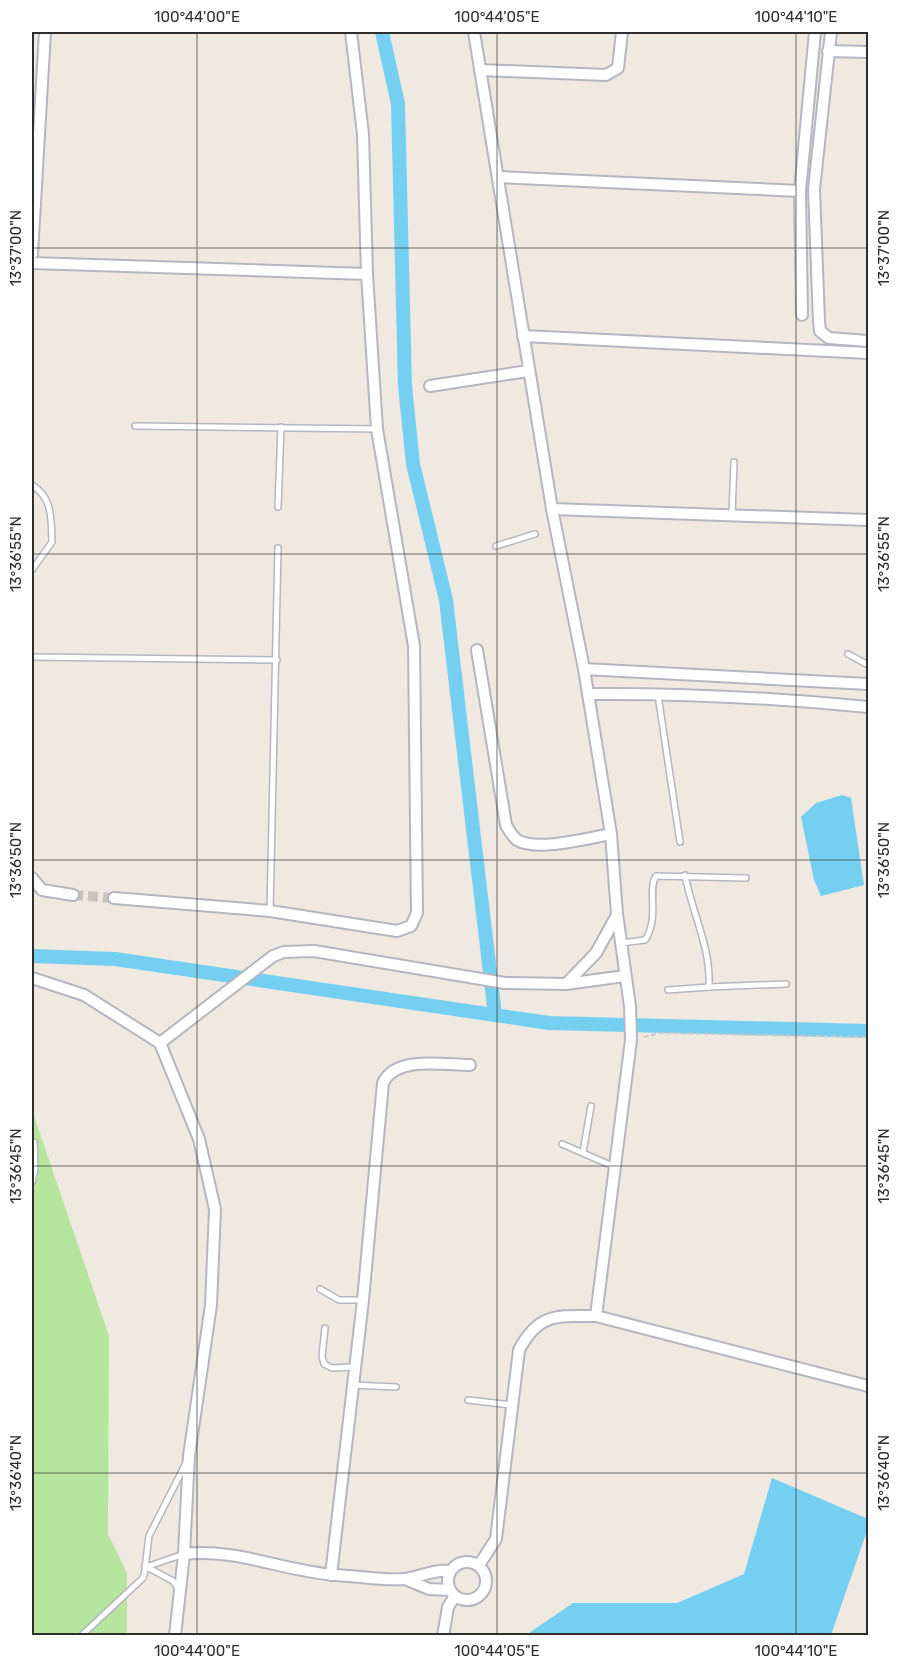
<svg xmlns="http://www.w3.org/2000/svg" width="900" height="1667" font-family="Rubik,sans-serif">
	<rect width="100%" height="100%" fill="#efe9e1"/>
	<path fill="#b6e59e" d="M 32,1110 L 109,1336 L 108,1534 L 127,1573 L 127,1635 L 32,1635 Z"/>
	<g fill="#75cff0">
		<path d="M 842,795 L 851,798 L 864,885 L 821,896 L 814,880 L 801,817 L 816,803 Z"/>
		<path d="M 772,1478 L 868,1519 L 868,1528 L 831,1635 L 526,1635 L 573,1603 L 677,1603 L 744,1574 Z"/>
	</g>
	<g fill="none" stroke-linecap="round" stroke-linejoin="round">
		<g stroke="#75cff0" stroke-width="14">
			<path d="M 382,32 L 398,104 L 405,386 L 413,464 L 446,600 L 495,1015"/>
			<path d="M 32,956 L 115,959 L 549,1023 L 868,1031"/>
		</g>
		<path stroke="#c8c4bd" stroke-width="10" stroke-dasharray="10 5" stroke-linecap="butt" d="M 73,895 L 114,898"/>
		<g stroke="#b4b7c1" stroke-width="8">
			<g id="service">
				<path d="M 135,426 L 377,429"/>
				<path d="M 32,485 C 53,498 51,519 52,542 L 32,570"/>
				<path d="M 278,507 L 281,427"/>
				<path d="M 732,515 L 734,462"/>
				<path d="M 496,546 L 535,534"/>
				<path d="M 848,654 L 868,665"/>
				<path d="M 32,657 L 277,660"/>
				<path d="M 658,695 L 680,842"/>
				<path d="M 685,875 C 692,913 711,947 709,987 L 786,984"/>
				<path d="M 270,911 L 278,548"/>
				<path d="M 621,943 L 645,940 C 660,918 647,889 656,876 L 746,878"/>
				<path d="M 668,990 L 709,987"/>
				<path d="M 32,1141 L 34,1142 L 35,1169 L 32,1182"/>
				<path d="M 562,1144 L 615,1167"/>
				<path d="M 583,1152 L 591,1106"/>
				<path d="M 320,1289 L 339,1300 L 363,1300"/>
				<path d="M 325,1328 L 322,1356 L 324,1364 L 332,1368 L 353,1367"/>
				<path d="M 353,1385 L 396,1387"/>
				<path d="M 468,1400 L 511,1405"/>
				<path d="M 147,1567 L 173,1581 L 178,1589"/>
				<path d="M 145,1568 L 149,1536 L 186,1463"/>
				<path d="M 81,1636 L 143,1578 L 146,1567 L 184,1554"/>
			</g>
		</g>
		<g stroke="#b4b7c1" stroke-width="14">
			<g id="minor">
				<path d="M 474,32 L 552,509 L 584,669 L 611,834 L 617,914 L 630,1006 L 631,1040 L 596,1316"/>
				<path d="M 831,32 L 814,189 L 819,321 L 820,331 L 829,338 L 868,341"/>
				<path d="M 828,51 L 868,52"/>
				<path d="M 480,70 L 606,75 L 618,68 L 622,32"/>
				<path d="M 498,177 L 800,191 L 802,315"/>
				<path d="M 800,191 L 815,32"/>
				<path d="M 32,254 L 45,32"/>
				<path d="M 32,263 L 367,274"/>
				<path d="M 523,336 L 868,353"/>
				<path d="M 430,386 L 528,371"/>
				<path d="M 552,509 L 868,520"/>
				<path d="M 477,650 L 506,825 C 509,830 512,836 517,840 C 537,852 588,838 611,834"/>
				<path d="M 584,669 L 868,684"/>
				<path d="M 588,694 C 682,693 775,698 868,707"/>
				<path d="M 32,878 L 42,890 L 73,895"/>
				<path d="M 114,898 L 270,911 L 397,931 L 411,926 L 417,913 L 414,646 L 377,429 L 367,274 L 363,134 L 351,32"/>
				<path d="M 32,978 L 84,995 L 160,1043"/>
				<path d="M 566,984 L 596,953 L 617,915"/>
				<path d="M 184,1554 C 236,1548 284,1571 335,1575 C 357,1576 383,1581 405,1579 C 420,1577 434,1569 450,1571"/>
				<circle cx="467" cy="1581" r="19"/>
				<path d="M 479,1565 L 496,1539 L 519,1350 C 539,1312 558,1316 596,1316 L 868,1386"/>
				<path d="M 331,1575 L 363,1300 L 383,1083 C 396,1055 445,1065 470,1065"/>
				<path d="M 405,1579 L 429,1589 L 450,1590"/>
				<path d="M 175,1636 L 184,1554 L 189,1456 L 211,1305 L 215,1209 L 199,1139 L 160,1043 L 273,956 L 284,952 L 314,951 L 505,983 L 566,984 L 625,976"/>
				<path d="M 443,1636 L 448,1607 L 455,1596"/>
			</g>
		</g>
		<path stroke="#c9c9c9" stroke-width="2" stroke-dasharray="4.5 3" stroke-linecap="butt" d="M 644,1037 L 660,1033 L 868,1037"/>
		<use href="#service" stroke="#fff" stroke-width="5"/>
		<use href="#minor" stroke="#fff" stroke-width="10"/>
	</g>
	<path fill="none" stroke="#2e2e2e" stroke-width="1.5" stroke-opacity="0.45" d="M 197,32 L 197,1636M 497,32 L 497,1636M 796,32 L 796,1636M 32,248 L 868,248M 32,554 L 868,554M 32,860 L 868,860M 32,1166 L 868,1166M 32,1473 L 868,1473"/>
	<rect width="900" height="1667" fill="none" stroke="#ffffff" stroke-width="66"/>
	<rect x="33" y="33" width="834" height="1601" fill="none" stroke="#2e2e2e" stroke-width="2"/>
	<g font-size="15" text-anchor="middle" fill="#2e2e2e">
		<text x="197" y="22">100°44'00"E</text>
		<text x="497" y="22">100°44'05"E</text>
		<text x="796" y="22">100°44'10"E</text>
		<text transform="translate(16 248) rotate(-90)" y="5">13°37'00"N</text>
		<text transform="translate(884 248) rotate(-90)" y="5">13°37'00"N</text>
		<text transform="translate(16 554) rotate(-90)" y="5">13°36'55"N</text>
		<text transform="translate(884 554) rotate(-90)" y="5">13°36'55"N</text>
		<text transform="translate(16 860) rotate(-90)" y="5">13°36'50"N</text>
		<text transform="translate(884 860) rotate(-90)" y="5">13°36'50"N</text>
		<text transform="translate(16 1166) rotate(-90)" y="5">13°36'45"N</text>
		<text transform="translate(884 1166) rotate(-90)" y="5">13°36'45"N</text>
		<text transform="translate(16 1473) rotate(-90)" y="5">13°36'40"N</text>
		<text transform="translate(884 1473) rotate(-90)" y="5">13°36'40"N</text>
		<text x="197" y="1656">100°44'00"E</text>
		<text x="497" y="1656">100°44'05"E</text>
		<text x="796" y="1656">100°44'10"E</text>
	</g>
</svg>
